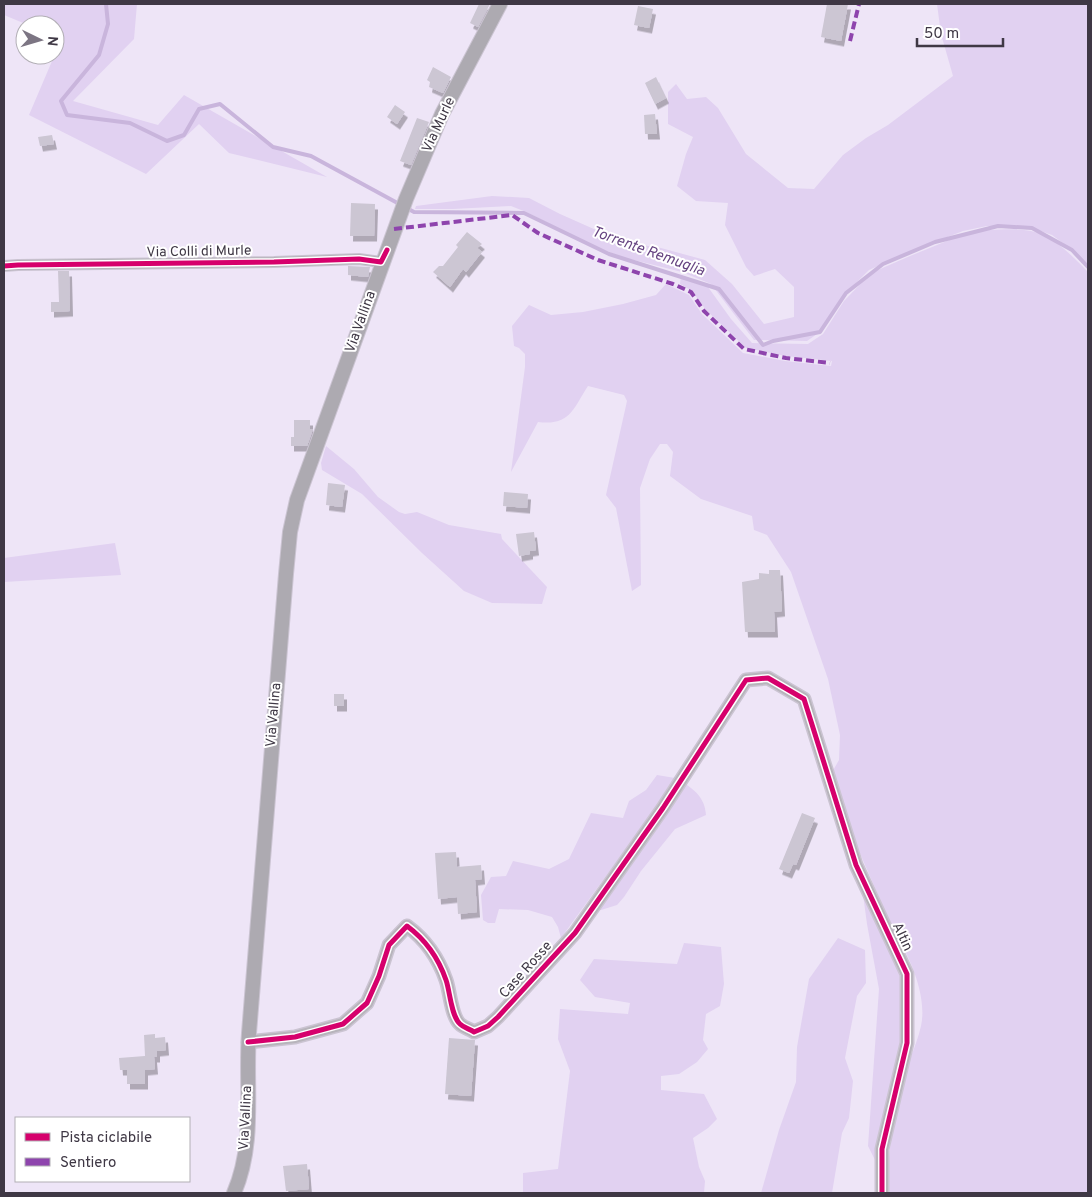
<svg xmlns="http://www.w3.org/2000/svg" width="1092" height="1197" font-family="Overpass,sans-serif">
	<defs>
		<filter id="shadow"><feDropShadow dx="3" dy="5.5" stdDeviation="0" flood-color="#0004"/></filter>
	</defs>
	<rect width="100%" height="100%" fill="#eee5f7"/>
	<g fill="#e1d1f1">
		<path d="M 4,4 L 137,4 L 134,39 L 73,101 L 158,125 L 184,95 L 327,177 L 229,153 L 199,124 L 146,174 L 29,115 L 61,40 L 55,37 L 55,25 L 28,25 L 4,15 Z"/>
		<path d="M 937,4 L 1088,4 L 1088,267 L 1072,250 L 1052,235 L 1032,228 L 987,226 L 963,231 L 909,252 L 869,270 L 841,298 L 820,332 L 807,341 L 758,340 L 754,340 L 711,284 L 682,272 L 622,257 L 592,245 L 526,212 L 511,206 L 453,209 L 415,209 L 416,206 L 492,196 L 529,198 L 560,214 L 623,242 L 661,248 L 705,260 L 732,284 L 764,324 L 794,317 L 794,287 L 775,269 L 754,276 L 746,267 L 725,225 L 728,203 L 696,201 L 677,186 L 686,154 L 693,137 L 668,124 L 668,92 L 676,84 L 687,99 L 706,97 L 718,108 L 746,154 L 788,188 L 814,189 L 843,155 L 866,138 L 888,125 L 953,76 L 941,34 Z"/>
		<path d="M 987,230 C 1001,230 1017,228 1031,231 C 1054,236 1072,256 1088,272 L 1088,1193 L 888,1193 C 888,1160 891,1127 898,1095 C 903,1071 916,1049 921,1026 C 928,993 907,952 891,925 L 842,812 L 831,774 L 839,760 L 840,735 L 828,679 L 791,572 L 767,535 L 754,530 L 752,516 L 701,499 L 670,476 L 673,452 L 667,444 L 660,444 L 650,459 L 640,488 L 641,585 L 632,591 L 616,508 L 606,495 L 627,401 L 624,395 L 588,386 C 573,409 570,426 538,422 L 511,472 L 525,367 L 525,354 L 519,348 L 514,346 L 512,326 L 529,305 L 551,315 L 583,312 L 623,304 L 656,295 L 666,284 L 689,295 L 702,314 L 743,353 L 785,361 L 831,366 L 832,361 L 786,356 L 746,348 L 706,310 L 692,291 L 680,284 L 681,275 L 708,287 L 731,319 L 752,343 L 808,344 L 823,334 L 844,301 L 871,273 L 910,256 L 964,234 Z"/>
		<path d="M 326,446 L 354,469 L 378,497 L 399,512 L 405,514 L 417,512 L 449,525 L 501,534 L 502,539 L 547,587 L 542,604 L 492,603 L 464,591 L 422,553 L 362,494 L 322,470 L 321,463 Z"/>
		<path d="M 115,543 L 121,575 L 4,582 L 4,558 Z"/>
		<path d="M 657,775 L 675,778 L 651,814 L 561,938 L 558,927 L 552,917 L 528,910 L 499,909 L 495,923 L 488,923 L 483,920 L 481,895 L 491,877 L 506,876 L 513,861 L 549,869 L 569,859 L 591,813 L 623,818 L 629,801 L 646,790 Z"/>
		<path d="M 681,781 C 695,790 705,798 706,815 L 675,829 L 641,871 L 624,897 L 617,905 L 601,910 L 594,910 Z"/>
		<path d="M 860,872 L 906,971 L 913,999 L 914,1023 L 906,1049 L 882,1174 L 868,1146 L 879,989 L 867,924 Z"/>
		<path d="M 838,938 L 865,950 L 866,983 L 857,996 L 845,1058 L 853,1081 L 849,1118 L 842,1133 L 832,1193 L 761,1193 L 779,1130 L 796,1082 L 797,1047 L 809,979 Z"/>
		<path d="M 684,943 L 721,947 L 724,984 L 720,1006 L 706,1014 L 703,1040 L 708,1049 L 697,1062 L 679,1074 L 661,1076 L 661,1090 L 704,1094 L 717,1119 L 708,1128 L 693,1138 L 699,1167 L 705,1181 L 704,1193 L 523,1193 L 523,1173 L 558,1169 L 570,1071 L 558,1039 L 560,1009 L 628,1014 L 630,1003 L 595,997 L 580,980 L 594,959 L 677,964 Z"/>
	</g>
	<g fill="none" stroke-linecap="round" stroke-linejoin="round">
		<path stroke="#c9b5dc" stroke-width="4" d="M 106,4 L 108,24 L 99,55 L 61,101 L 67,115 L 130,123 L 167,141 L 184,135 L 199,109 L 220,104 L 273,147 L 311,156 L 414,212 L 524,213 L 609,254 L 719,289 L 763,345 L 773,341 L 820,332 L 846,293 L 883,264 L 935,242 L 998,226 L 1032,228 L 1072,250 L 1088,267"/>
	</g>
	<g fill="#ccc6d3" filter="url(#shadow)">
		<path d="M 479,4 L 490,4 L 478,27 L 470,23 Z"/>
		<path d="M 827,4 L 848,4 L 841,41 L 821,37 Z"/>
		<path d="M 638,6 L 653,9 L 649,28 L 634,25 Z"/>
		<path d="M 433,67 L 451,77 L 443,93 L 429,87 L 430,82 L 427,80 Z"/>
		<path d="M 656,77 L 666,98 L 655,104 L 645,83 Z"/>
		<path d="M 395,105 L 405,112 L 397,124 L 387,117 Z"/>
		<path d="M 655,114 L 657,134 L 645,134 L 644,115 Z"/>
		<path d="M 417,118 L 429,122 L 411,165 L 400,161 Z"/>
		<path d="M 52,135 L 54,144 L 40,146 L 38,137 Z"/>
		<path d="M 351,203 L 375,204 L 374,236 L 350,236 Z"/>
		<path d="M 467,232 L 482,244 L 477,248 L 482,252 L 466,272 L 463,269 L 450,287 L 433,272 L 439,266 L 443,266 L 458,247 L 456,245 Z"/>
		<path d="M 348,266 L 370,267 L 368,277 L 348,275 Z"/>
		<path d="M 58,271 L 69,271 L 70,311 L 51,312 L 51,302 L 59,302 Z"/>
		<path d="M 294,420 L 310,420 L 310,429 L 313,429 L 307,446 L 291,446 L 291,437 L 294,437 Z"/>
		<path d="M 328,483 L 345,485 L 342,507 L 326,505 Z"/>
		<path d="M 504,492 L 528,494 L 527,508 L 503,506 Z"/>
		<path d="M 534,532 L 536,550 L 530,551 L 530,554 L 519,556 L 516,534 Z"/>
		<path d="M 769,570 L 780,570 L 782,611 L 774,612 L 775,632 L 745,632 L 742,582 L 759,579 L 759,573 L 769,574 Z"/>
		<rect x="334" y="694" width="10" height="12"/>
		<path d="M 802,813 L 815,818 L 796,865 L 793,864 L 789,873 L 779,869 Z"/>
		<path d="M 456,852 L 457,867 L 481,865 L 482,879 L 475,880 L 477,912 L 458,914 L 457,897 L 438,899 L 435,853 Z"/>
		<path d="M 155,1034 L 155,1038 L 165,1037 L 166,1050 L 157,1051 L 157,1057 L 154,1057 L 155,1069 L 145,1070 L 145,1084 L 127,1084 L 127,1070 L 120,1070 L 119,1058 L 145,1056 L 144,1035 Z"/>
		<path d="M 449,1038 L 475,1040 L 471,1096 L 445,1094 Z"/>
		<path d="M 307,1164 L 309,1189 L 286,1191 L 283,1166 Z"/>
	</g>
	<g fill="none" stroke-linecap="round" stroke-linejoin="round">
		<g stroke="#cbc4d2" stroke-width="12">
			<path id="minor" d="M 4,266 L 18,265 L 274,262 L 359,259 L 381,262 L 384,256"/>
		</g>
		<g stroke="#cbc4d2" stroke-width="15">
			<path id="tertiary" d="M 248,1042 L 295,1037 L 343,1024 L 367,1003 L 379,976 L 389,945 L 407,926 C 426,940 438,957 446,980 C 450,991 451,1016 460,1024 C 464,1028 470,1029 474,1032 L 488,1026 L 498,1017 L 575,933 L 663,808 L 746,680 L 768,678 L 804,699 L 856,865 L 907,974 L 907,1043 L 882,1149 L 882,1193"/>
		</g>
		<g stroke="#cbc4d2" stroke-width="16">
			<path id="secondary" d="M 234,1193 C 256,1142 245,1086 249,1033 C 261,880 273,727 286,574 L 290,532 L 297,500 L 406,199 L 442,114 L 500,4"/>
		</g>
		<use href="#minor" stroke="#b7b4bb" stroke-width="10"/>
		<use href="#tertiary" stroke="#b7b4bb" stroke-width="12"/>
		<use href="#secondary" stroke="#adaab1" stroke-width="14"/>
		<g stroke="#8e44ad" stroke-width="4" stroke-dasharray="8 4" stroke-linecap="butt">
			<path d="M 850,41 L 859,4"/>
			<path d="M 394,229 L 512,215 L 538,233 L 598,260 L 673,284 L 691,292 L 704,311 L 744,349 L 786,358 L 830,363"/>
		</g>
		<g stroke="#fff" stroke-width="8">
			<g id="cycleway">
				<path d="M 4,266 L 18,265 L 274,262 L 359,259 L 381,262 L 387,250"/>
				<path d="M 248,1042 L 295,1037 L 343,1024 L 367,1003 L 379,976 L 389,945 L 407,926 C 426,940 438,957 446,980 C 450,991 451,1016 460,1024 C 464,1028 470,1029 474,1032 L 488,1026 L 498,1017 L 575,933 L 663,808 L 746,680 L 768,678 L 804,699 L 856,865 L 907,974 L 907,1043 L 882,1149 L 882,1193"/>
			</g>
		</g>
		<use href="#cycleway" stroke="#d6006c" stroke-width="5"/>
	</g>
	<g text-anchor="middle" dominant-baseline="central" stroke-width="4" stroke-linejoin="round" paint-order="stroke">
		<g font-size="14" fill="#3f3845" stroke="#fff">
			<text transform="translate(439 125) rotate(-65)">Via Murle</text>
			<text transform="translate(199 252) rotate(-1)">Via Colli di Murle</text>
			<text transform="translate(361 322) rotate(-70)">Via Vallina</text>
			<text transform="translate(274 715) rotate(-85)">Via Vallina</text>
			<text transform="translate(902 937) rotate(65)">Altin</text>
			<text transform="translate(526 970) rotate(-48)">Case Rosse</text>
			<text transform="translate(246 1118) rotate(-87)">Via Vallina</text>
		</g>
		<g font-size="15" font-style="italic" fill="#664481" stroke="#fff">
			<text transform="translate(648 252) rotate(20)">Torrente Remuglia</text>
		</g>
	</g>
	<rect width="1092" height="1197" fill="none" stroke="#3f3845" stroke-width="10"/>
	<rect x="15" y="1117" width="175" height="65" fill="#ffffff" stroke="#b2afb5"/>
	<rect x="25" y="1133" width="25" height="8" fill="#d6006c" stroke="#b2afb5"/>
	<text x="60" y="1142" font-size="15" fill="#3f3845">Pista ciclabile</text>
	<rect x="25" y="1158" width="25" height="8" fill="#8e44ad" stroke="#b2afb5"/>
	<text x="60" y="1167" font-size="15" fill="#3f3845">Sentiero</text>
	<g transform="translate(40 40) rotate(95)"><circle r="24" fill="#ffffff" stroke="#b2afb5"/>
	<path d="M0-4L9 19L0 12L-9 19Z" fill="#7c7583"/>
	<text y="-8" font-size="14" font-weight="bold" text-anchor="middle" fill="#3f3845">N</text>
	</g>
	<path d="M917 38v8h86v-8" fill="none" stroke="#3f3845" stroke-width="2.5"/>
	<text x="924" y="38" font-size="15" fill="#3f3845" stroke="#ffffff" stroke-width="4" paint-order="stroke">50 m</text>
</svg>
